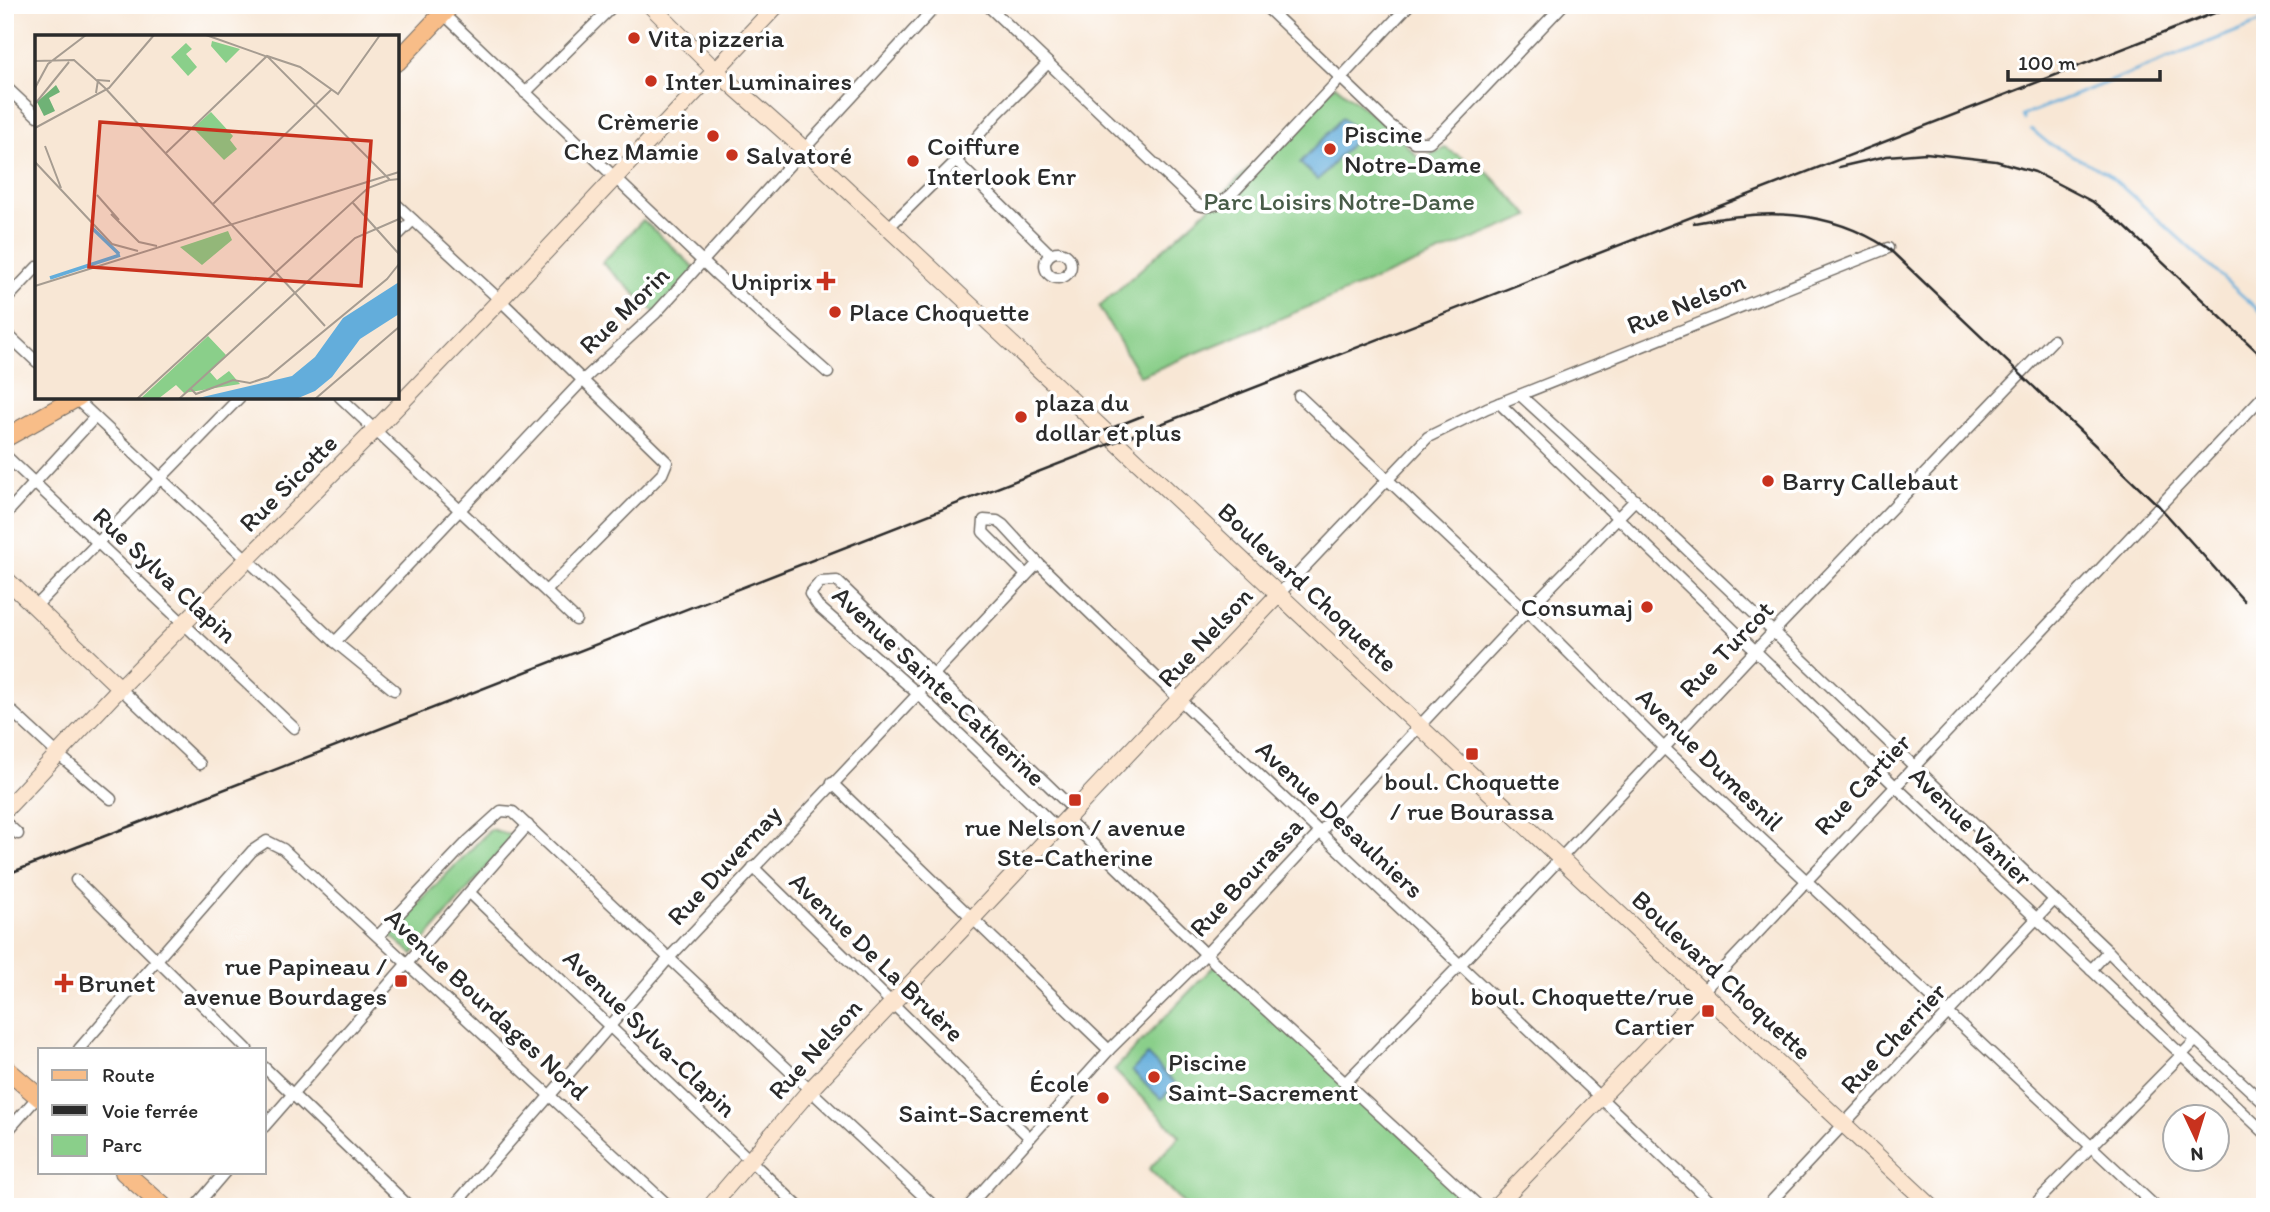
<svg xmlns="http://www.w3.org/2000/svg" width="2270" height="1212" font-family="Itim,sans-serif">
	<rect width="100%" height="100%" fill="#fff"/>
	<filter id="ink" filterUnits="userSpaceOnUse"><feTurbulence type="fractalNoise" baseFrequency=".0143" numOctaves="2"/><feDisplacementMap in="SourceGraphic" scale="14" xChannelSelector="R" yChannelSelector="G"/><feConvolveMatrix kernelMatrix="1 2 1 2 8 2 1 2 1" color-interpolation-filters="sRGB"/></filter>
	<filter id="wash" filterUnits="userSpaceOnUse"><feTurbulence type="fractalNoise" baseFrequency=".00686" numOctaves="4" result="noise"/><feDisplacementMap in="SourceGraphic" scale="28" xChannelSelector="R" yChannelSelector="G"/><feGaussianBlur stdDeviation="1.57" result="paint"/><feColorMatrix in="noise" values="0 0 0 0 0 0 0 0 0 0 0 0 0 0 0 0 0 1.4 0 .05"/><feComposite in="paint" operator="in"/></filter>
	<g filter="url(#wash)">
		<rect width="100%" height="100%" fill="#f8e7d5"/>
		<g fill="#8acf8a" stroke="#5a7d5a" stroke-width="2">
			<path d="M 1335,85 L 1389,128 L 1420,159 L 1445,148 L 1487,172 L 1530,216 L 1140,376 L 1099,307 L 1200,216 Z"/>
			<path d="M 643,220 L 697,270 L 656,313 L 602,263 Z"/>
			<path d="M 491,829 L 513,836 L 413,954 L 388,934 Z"/>
			<path d="M 1216,964 L 1480,1207 L 1187,1207 L 1149,1169 L 1180,1136 L 1114,1070 Z"/>
		</g>
		<g fill="#63addb" stroke="#476c83" stroke-width="2">
			<path d="M 1342,118 L 1360,134 L 1318,180 L 1300,163 Z"/>
			<path d="M 1147,1055 L 1176,1084 L 1161,1099 L 1132,1071 Z"/>
		</g>
		<g fill="none" stroke-linecap="round" stroke-linejoin="round">
			<g stroke="#63addb" stroke-width="2.5">
				<path d="M 2024,120 L 2022,116 L 2265,20"/>
				<path d="M 2031,129 L 2048,143 L 2107,173 L 2265,316"/>
			</g>
		</g>
	</g>
	<g filter="url(#ink)">
		<g fill="none" stroke-linecap="round" stroke-linejoin="round">
			<g stroke="#736d66" stroke-width="13">
				<g id="street">
					<path d="M 434,5 L 717,275 L 828,373"/>
					<path d="M 987,5 L 1198,205 C 1212,209 1221,203 1231,195 L 1409,5"/>
					<path d="M 1264,5 L 1390,125 L 1414,142 L 1429,142 L 1444,130 L 1563,5"/>
					<path d="M 5,86 L 37,116"/>
					<path d="M 525,93 L 614,5"/>
					<path d="M 956,161 L 1050,254"/>
					<path d="M 397,205 L 500,300 L 667,462 L 662,474 L 546,591"/>
					<path d="M 888,228 L 956,161 L 997,114 L 1048,63"/>
					<path d="M 397,236 L 413,220"/>
					<circle cx="1058" cy="265" r="13"/>
					<path d="M 5,301 L 37,267"/>
					<path d="M 5,332 L 37,362"/>
					<path d="M 1520,395 L 1635,500 L 2108,951 L 2186,1031 L 2265,1104"/>
					<path d="M 1299,396 L 1527,611 L 1664,748 L 2156,1207"/>
					<path d="M 74,397 L 335,642 L 394,690"/>
					<path d="M 340,397 L 576,620"/>
					<path d="M 1499,403 L 1894,785 L 2265,1133"/>
					<path d="M 5,455 L 294,728"/>
					<path d="M 5,515 L 95,417"/>
					<path d="M 1026,575 L 983,532 L 984,520 L 997,521 L 1003,525 L 1038,563 L 1179,699 L 1716,1207"/>
					<path d="M 1279,594 L 1428,437 L 1487,408 L 1888,248"/>
					<path d="M 35,607 L 240,397"/>
					<path d="M 335,642 L 582,381 L 656,313 L 804,149 L 937,5"/>
					<path d="M 120,688 L 200,764"/>
					<path d="M 5,705 L 59,755 L 111,799"/>
					<path d="M 832,783 L 1109,1050"/>
					<path d="M 1066,818 L 1216,964 L 1480,1207"/>
					<path d="M 5,822 L 18,834"/>
					<path d="M 1057,828 L 918,694 L 818,606 L 810,594 L 820,582 L 837,581 L 1074,810"/>
					<path d="M 753,867 L 1030,1138"/>
					<path d="M 76,880 L 247,1049"/>
					<path d="M 470,893 L 799,1207"/>
					<path d="M 378,936 L 469,840 L 501,811 L 513,812 L 935,1207"/>
					<path d="M 2091,970 L 2108,951"/>
					<path d="M 1703,991 L 2265,394"/>
					<path d="M 79,1049 L 252,851 L 267,841 L 283,849 L 670,1207"/>
					<path d="M 264,1067 L 410,1207"/>
					<path d="M 1346,1082 L 1461,964 L 1755,651 L 2053,340"/>
					<path d="M 264,1127 L 528,825"/>
					<path d="M 5,1134 L 40,1094"/>
					<path d="M 195,1207 L 225,1172"/>
					<path d="M 453,1207 L 669,958 L 918,694 L 934,674 L 1038,563"/>
					<path d="M 968,1207 L 1109,1050 L 1207,953 L 1527,611 L 1635,500"/>
					<path d="M 1766,1207 L 2054,900"/>
					<path d="M 2032,1207 L 2196,1040"/>
				</g>
			</g>
			<g stroke="#736d66" stroke-width="18">
				<g id="secondary">
					<path d="M 650,5 L 715,70 L 804,149 L 1932,1207"/>
					<path d="M 5,578 L 120,688"/>
					<path d="M 5,810 L 120,688 L 374,431 L 500,300 L 777,5"/>
					<path d="M 710,1207 L 810,1090 L 1279,594"/>
					<path d="M 1495,1207 L 1703,991"/>
				</g>
			</g>
			<g stroke="#736d66" stroke-width="20">
				<g id="primary">
					<path d="M 397,62 L 451,5"/>
					<path d="M 5,438 L 78,397"/>
					<path d="M 5,1068 L 40,1098"/>
					<path d="M 124,1172 L 164,1207"/>
				</g>
			</g>
			<use href="#street" stroke="#fff" stroke-width="10"/>
			<use href="#secondary" stroke="#fce5cf" stroke-width="16"/>
			<use href="#primary" stroke="#f8bd88" stroke-width="18"/>
			<g stroke="#2b2b2b" stroke-width="2.5">
				<path d="M 1839,167 L 1887,156 L 1926,153 L 1996,161 L 2035,172 L 2093,202 L 2124,226 L 2265,359"/>
				<path d="M 1694,223 C 1764,209 1826,208 1888,248 L 2159,506 L 2244,601"/>
				<path d="M 1074,443 L 1142,416"/>
				<path d="M 5,875 L 2235,5"/>
			</g>
		</g>
	</g>
	<g fill="#c8321e" stroke="#fff" stroke-width="2.5">
		<circle cx="634" cy="38" r="7"/>
		<circle cx="651" cy="81" r="7"/>
		<circle cx="713" cy="136" r="7"/>
		<circle cx="1330" cy="149" r="7"/>
		<circle cx="732" cy="155" r="7"/>
		<circle cx="913" cy="161" r="7"/>
		<path d="M822.5 270.5h7v7h7v7h-7v7h-7v-7h-7v-7h7z"/>
		<circle cx="835" cy="312" r="7"/>
		<circle cx="1021" cy="417" r="7"/>
		<circle cx="1768" cy="481" r="7"/>
		<circle cx="1647" cy="607" r="7"/>
		<rect x="1465" y="747" width="14" height="14" rx="3.5"/>
		<rect x="1068" y="793" width="14" height="14" rx="3.5"/>
		<rect x="394" y="974" width="14" height="14" rx="3.5"/>
		<path d="M60.5 972.5h7v7h7v7h-7v7h-7v-7h-7v-7h7z"/>
		<rect x="1701" y="1004" width="14" height="14" rx="3.5"/>
		<circle cx="1154" cy="1077" r="7"/>
		<circle cx="1103" cy="1098" r="7"/>
	</g>
	<g text-anchor="middle" dominant-baseline="central" stroke-width="7" stroke-linejoin="round" paint-order="stroke">
		<g font-size="26" fill="#2b2b2b" stroke="#fff" text-anchor="start">
			<text x="648" y="38">Vita pizzeria</text>
			<text x="665" y="81">Inter Luminaires</text>
			<text x="699" y="121" text-anchor="end">Crèmerie<tspan x="699" dy="30">Chez Mamie</tspan></text>
			<text x="1344" y="134">Piscine<tspan x="1344" dy="30">Notre-Dame</tspan></text>
			<text x="927" y="146">Coiffure<tspan x="927" dy="30">Interlook Enr</tspan></text>
			<text x="746" y="155">Salvatoré</text>
			<text x="812" y="281" text-anchor="end">Uniprix</text>
			<text x="849" y="312">Place Choquette</text>
			<text x="1035" y="402">plaza du<tspan x="1035" dy="30">dollar et plus</tspan></text>
			<text x="1782" y="481">Barry Callebaut</text>
			<text x="1633" y="607" text-anchor="end">Consumaj</text>
			<text x="1472" y="781" text-anchor="middle">boul. Choquette<tspan x="1472" dy="30">/ rue Bourassa</tspan></text>
			<text x="1075" y="827" text-anchor="middle">rue Nelson / avenue<tspan x="1075" dy="30">Ste-Catherine</tspan></text>
			<text x="387" y="966" text-anchor="end">rue Papineau /<tspan x="387" dy="30">avenue Bourdages</tspan></text>
			<text x="78" y="983">Brunet</text>
			<text x="1694" y="996" text-anchor="end">boul. Choquette/rue<tspan x="1694" dy="30">Cartier</tspan></text>
			<text x="1168" y="1062">Piscine<tspan x="1168" dy="30">Saint-Sacrement</tspan></text>
			<text x="1089" y="1083" text-anchor="end">École<tspan x="1089" dy="30">Saint-Sacrement</tspan></text>
		</g>
		<g font-size="26" fill="#485c48" stroke="#fff">
			<text x="1339" y="201">Parc Loisirs Notre-Dame</text>
		</g>
		<g font-size="26" fill="#2b2b2b" stroke="#fff">
			<text transform="translate(1686 303) rotate(-22)">Rue Nelson</text>
			<text transform="translate(624 310) rotate(-44)">Rue Morin</text>
			<text transform="translate(288 483) rotate(-45)">Rue Sicotte</text>
			<text transform="translate(165 575) rotate(43)">Rue Sylva Clapin</text>
			<text transform="translate(1308 587) rotate(43)">Boulevard Choquette</text>
			<text transform="translate(1205 637) rotate(-47)">Rue Nelson</text>
			<text transform="translate(1726 649) rotate(-46)">Rue Turcot</text>
			<text transform="translate(939 686) rotate(43)">Avenue Sainte-Catherine</text>
			<text transform="translate(1710 759) rotate(44)">Avenue Dumesnil</text>
			<text transform="translate(1862 784) rotate(-47)">Rue Cartier</text>
			<text transform="translate(1340 819) rotate(43)">Avenue Desaulniers</text>
			<text transform="translate(1971 826) rotate(44)">Avenue Vanier</text>
			<text transform="translate(724 865) rotate(-47)">Rue Duvernay</text>
			<text transform="translate(1246 877) rotate(-47)">Rue Bourassa</text>
			<text transform="translate(877 957) rotate(44)">Avenue De La Bruère</text>
			<text transform="translate(1722 975) rotate(43)">Boulevard Choquette</text>
			<text transform="translate(487 1004) rotate(43)">Avenue Bourdages Nord</text>
			<text transform="translate(650 1033) rotate(44)">Avenue Sylva-Clapin</text>
			<text transform="translate(1893 1038) rotate(-47)">Rue Cherrier</text>
			<text transform="translate(815 1049) rotate(-48)">Rue Nelson</text>
		</g>
	</g>
	<g transform="translate(35 35)">
		<rect width="364" height="364" fill="#f8e7d5"/>
		<path d="M 177,6 L 205,14 L 191,28 L 176,11 ZM 151,8 L 157,14 L 151,19 L 162,32 L 153,41 L 136,22 ZM 176,77 L 198,101 L 195,105 L 202,114 L 189,125 L 158,93 ZM 193,196 L 197,205 L 167,230 L 145,212 ZM 173,301 L 191,320 L 175,337 L 182,345 L 194,336 L 205,349 L 149,358 L 141,350 L 123,364 L 105,364 Z" fill="#8acf8a"/>
		<path d="M 21,50 L 25,57 L 14,63 L 20,76 L 9,81 L 2,67 Z" fill="#6fb276"/>
		<path d="M 364,247 L 364,279 L 325,304 L 297,342 L 280,356 L 261,364 L 159,364 L 257,341 L 280,322 L 308,283 Z" fill="#63addb"/>
		<path fill="none" stroke="#63addb" stroke-width="3.5" d="M 57,193 L 84,219M 15,243 L 85,220"/>
		<path fill="none" stroke="#a69c91" stroke-width="2" d="M 171,0 L 233,22 L 355,145 L 364,144M 0,26 L 39,25 L 70,53M 0,53 L 13,29 L 51,0M 70,53 L 260,258M 61,58 L 63,45 L 75,46M 0,69 L 34,27M 0,93 L 74,53 L 119,0M 10,111 L 26,153M 131,118 L 232,21 L 265,32 L 303,59 L 345,0M 0,127 L 77,209 L 103,216M 62,160 L 84,185M 318,168 L 364,219M 178,169 L 297,54M 76,179 L 104,207 L 122,211M 0,251 L 364,137M 260,258 L 290,291M 156,354 L 161,359 L 198,345 L 215,348 L 233,342 L 352,244 L 364,229M 102,364 L 333,153 L 354,145M 144,364 L 320,203 L 364,184M 280,364 L 364,292"/>
		<path fill="#c8321e" fill-opacity="0.15" stroke="#c8321e" stroke-width="3.5" d="M 65,87 L 336,106 L 326,251 L 54,232 Z"/>
		<rect width="364" height="364" fill="none" stroke="#2b2b2b" stroke-width="3.5"/>
	</g>
	<rect width="2270" height="1212" fill="none" stroke="#fff" stroke-width="28"/>
	<rect x="38" y="1048" width="228" height="126" fill="#ffffff" stroke="#aaaaaa" stroke-width="2"/>
	<rect x="52" y="1070" width="35" height="10" fill="#f8bd88" stroke="#aaaaaa" stroke-width="2"/>
	<text x="102" y="1082" font-size="21" fill="#2b2b2b">Route</text>
	<rect x="52" y="1105" width="35" height="10" fill="#2b2b2b" stroke="#aaaaaa" stroke-width="2"/>
	<text x="102" y="1118" font-size="21" fill="#2b2b2b">Voie ferrée</text>
	<rect x="52" y="1135" width="35" height="21" fill="#8acf8a" stroke="#aaaaaa" stroke-width="2"/>
	<text x="102" y="1152" font-size="21" fill="#2b2b2b">Parc</text>
	<g transform="translate(2196 1138) rotate(176)"><circle r="33" fill="#ffffff" stroke="#aaaaaa" stroke-width="2"/>
	<path d="M0-5L12 26L0 18L-12 26Z" fill="#c8321e"/>
	<text y="-10" font-size="19" font-weight="bold" text-anchor="middle" fill="#2b2b2b">N</text>
	</g>
	<path d="M2008 70v10h152v-10" fill="none" stroke="#2b2b2b" stroke-width="3.5"/>
	<text x="2018" y="70" font-size="21" fill="#2b2b2b" stroke="#ffffff" stroke-width="5" paint-order="stroke">100 m</text>
</svg>
